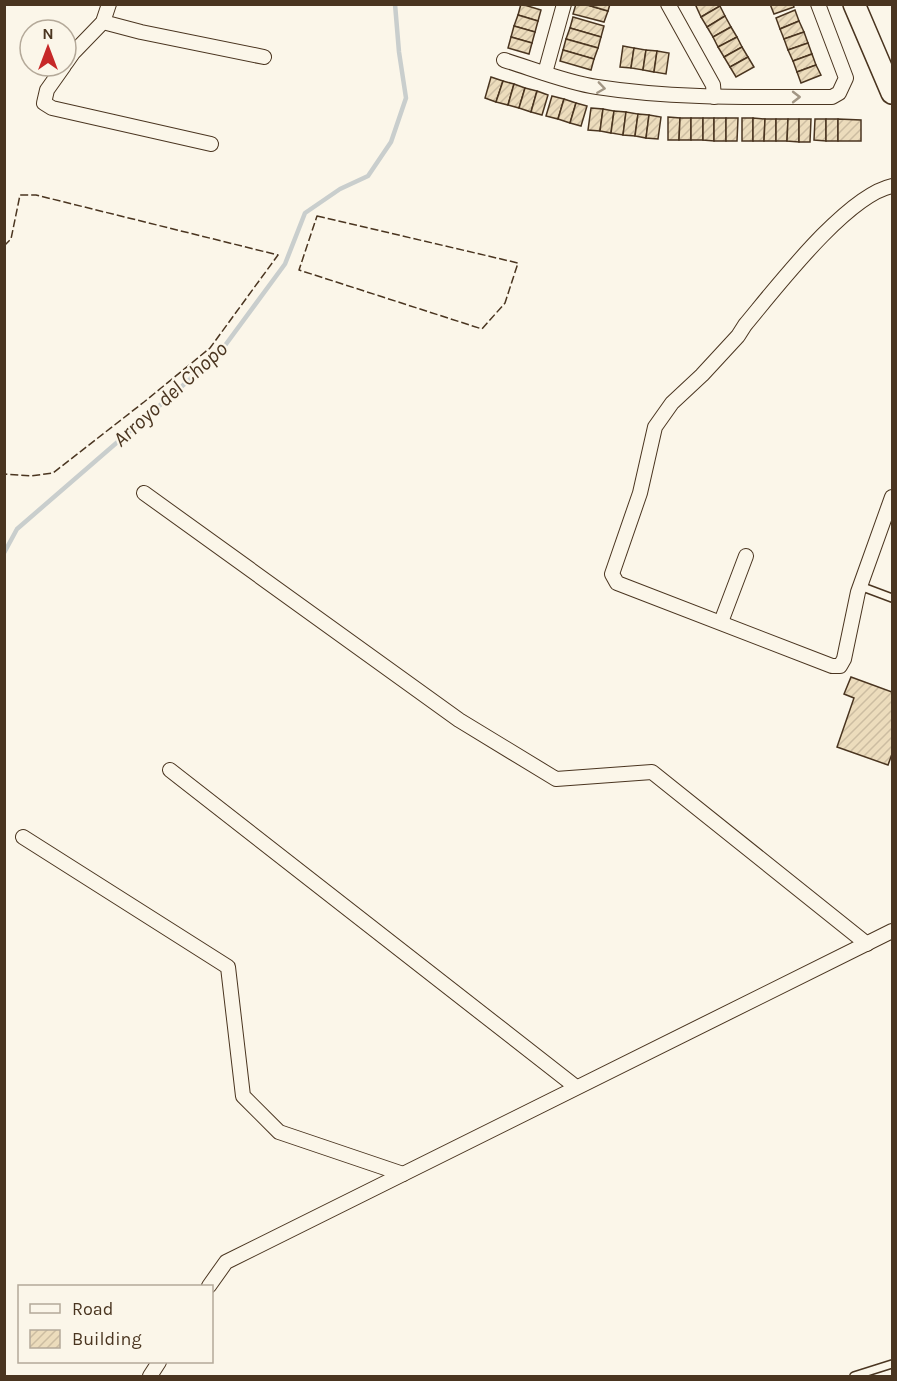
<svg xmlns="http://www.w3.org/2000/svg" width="897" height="1381" font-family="Karla,sans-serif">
	<defs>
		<pattern id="building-hatch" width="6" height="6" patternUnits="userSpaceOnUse" patternTransform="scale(1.5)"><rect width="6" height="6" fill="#ecdcbc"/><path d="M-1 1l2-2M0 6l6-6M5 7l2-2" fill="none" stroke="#ccbda1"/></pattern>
	</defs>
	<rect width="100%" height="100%" fill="#fbf6e9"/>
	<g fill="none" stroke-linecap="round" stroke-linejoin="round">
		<path stroke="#c9cecd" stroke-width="4.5" d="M 4,553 L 17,529 L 218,355 L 285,264 L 305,213 L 340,189 L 368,176 L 391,142 L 406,98 L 399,52 L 395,4"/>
	</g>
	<g fill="url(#building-hatch)" stroke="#4a3520" stroke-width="1.5">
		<path d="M 521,4 L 541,10 L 538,21 L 518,15 Z"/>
		<path d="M 576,4 L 584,4 L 608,11 L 604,22 L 573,14 Z"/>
		<path d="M 584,4 L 610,4 L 608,11 Z"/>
		<path d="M 699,4 L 719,4 L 720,6 L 701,17 L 696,6 Z"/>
		<path d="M 770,4 L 793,4 L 794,7 L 774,14 Z"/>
		<path d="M 720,6 L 725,16 L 707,27 L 701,17 Z"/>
		<path d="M 795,10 L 799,21 L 780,29 L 776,18 Z"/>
		<path d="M 518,15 L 538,21 L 535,32 L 514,26 Z"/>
		<path d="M 725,16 L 731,27 L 713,37 L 707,27 Z"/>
		<path d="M 573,17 L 604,26 L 601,37 L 570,28 Z"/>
		<path d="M 799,21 L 804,32 L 784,39 L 780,29 Z"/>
		<path d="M 514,26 L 535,32 L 532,43 L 511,37 Z"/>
		<path d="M 731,27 L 737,37 L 718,47 L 713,37 Z"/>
		<path d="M 570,28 L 601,37 L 598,48 L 566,39 Z"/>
		<path d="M 804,32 L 808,43 L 788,50 L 784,39 Z"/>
		<path d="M 511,37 L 532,43 L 529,54 L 508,48 Z"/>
		<path d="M 737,37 L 742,47 L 724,57 L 718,47 Z"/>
		<path d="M 566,39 L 598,48 L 594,59 L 563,50 Z"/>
		<path d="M 808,43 L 812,54 L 793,61 L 788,50 Z"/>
		<path d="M 623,46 L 634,48 L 631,68 L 620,67 Z"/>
		<path d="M 742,47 L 748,57 L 730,67 L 724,57 Z"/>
		<path d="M 634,48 L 646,50 L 643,70 L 631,68 Z"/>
		<path d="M 563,50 L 594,59 L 591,70 L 560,61 Z"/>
		<path d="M 646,50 L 657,51 L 654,72 L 643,70 Z"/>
		<path d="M 657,51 L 669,53 L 666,74 L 654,72 Z"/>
		<path d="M 812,54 L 816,65 L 797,72 L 793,61 Z"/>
		<path d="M 748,57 L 754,67 L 736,77 L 730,67 Z"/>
		<path d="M 816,65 L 821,75 L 801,83 L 797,72 Z"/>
		<path d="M 491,77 L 503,81 L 496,102 L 485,98 Z"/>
		<path d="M 503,81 L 514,84 L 508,105 L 496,102 Z"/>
		<path d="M 514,84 L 525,88 L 519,108 L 508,105 Z"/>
		<path d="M 525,88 L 537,91 L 531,112 L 519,108 Z"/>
		<path d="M 537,91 L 548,95 L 542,115 L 531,112 Z"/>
		<path d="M 552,96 L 564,99 L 558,119 L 546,116 Z"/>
		<path d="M 564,99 L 576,103 L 570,123 L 558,119 Z"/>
		<path d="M 576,103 L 587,106 L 581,126 L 570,123 Z"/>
		<path d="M 591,108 L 603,109 L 600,131 L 588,130 Z"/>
		<path d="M 603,109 L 614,111 L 611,133 L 600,131 Z"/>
		<path d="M 614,111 L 626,112 L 623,135 L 611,133 Z"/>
		<path d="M 626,112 L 638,114 L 635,136 L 623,135 Z"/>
		<path d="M 638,114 L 649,115 L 646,138 L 635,136 Z"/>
		<path d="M 649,115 L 661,117 L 658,139 L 646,138 Z"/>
		<path d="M 668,117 L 680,118 L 679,140 L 668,140 Z"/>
		<path d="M 680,118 L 691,118 L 691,140 L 679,140 Z"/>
		<rect x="691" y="118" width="12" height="22"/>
		<path d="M 703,118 L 714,118 L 714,141 L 703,140 Z"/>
		<rect x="714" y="118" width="12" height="23"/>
		<path d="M 726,118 L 738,118 L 737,141 L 726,141 Z"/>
		<rect x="742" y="118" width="11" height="23"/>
		<path d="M 753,118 L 765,119 L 764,141 L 753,141 Z"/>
		<path d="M 765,119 L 776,119 L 776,141 L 764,141 Z"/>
		<path d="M 776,119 L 788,119 L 787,141 L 776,141 Z"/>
		<path d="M 788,119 L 799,119 L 799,142 L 787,141 Z"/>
		<path d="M 799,119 L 811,119 L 810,142 L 799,142 Z"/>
		<path d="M 815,119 L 826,119 L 826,141 L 814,140 Z"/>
		<rect x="826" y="119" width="12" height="22"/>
		<path d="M 838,119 L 861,120 L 861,141 L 838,141 Z"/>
		<path d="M 851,677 L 892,692 L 892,754 L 888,765 L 837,747 L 854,698 L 844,694 Z"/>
	</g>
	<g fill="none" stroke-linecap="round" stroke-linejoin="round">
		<g stroke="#4a3520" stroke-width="10">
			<g id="service">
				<path d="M 860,586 L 892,598"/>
				<path d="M 854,1376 L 892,1364"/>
			</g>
		</g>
		<g stroke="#4a3520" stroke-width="16">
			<g id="minor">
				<path d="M 668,4 L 713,85 L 714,97"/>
				<path d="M 103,22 L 141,32 L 264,57"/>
				<path d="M 504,60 C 533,69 568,83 597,87 C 674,99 754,97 832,97 L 839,93 L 846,78 L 818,4"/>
				<path d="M 66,63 L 73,53 L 103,22 L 109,4"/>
				<path d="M 64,66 L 47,90 L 44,103 L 52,108 L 211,144"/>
				<path d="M 545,73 L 564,4"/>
				<path d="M 892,186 C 846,196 776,288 745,325 L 738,336 L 702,375 L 672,403 L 655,427 L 640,493 L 612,574 L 617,583 L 832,666 L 840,666 L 844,659 L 858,592 L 892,497"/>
				<path d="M 144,493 L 459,720 L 556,779 L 652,772 L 867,944"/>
				<path d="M 721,622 L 746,556"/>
				<path d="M 170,770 L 576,1087"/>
				<path d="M 23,837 L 228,967 L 243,1096 L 279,1132 L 403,1174"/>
				<path d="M 209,1286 L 226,1262 L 892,931"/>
				<path d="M 150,1376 L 159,1362"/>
			</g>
		</g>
		<g stroke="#4a3520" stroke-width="24">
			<path id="primary" d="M 854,4 L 892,93"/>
		</g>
		<use href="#service" stroke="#fbf6e9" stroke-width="7"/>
		<use href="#minor" stroke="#fbf6e9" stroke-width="14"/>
		<use href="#primary" stroke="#fbf6e9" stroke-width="21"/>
		<g stroke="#4a3520" stroke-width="1.5" stroke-dasharray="8 3" stroke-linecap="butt">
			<path d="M 317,216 L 518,263 L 505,303 L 482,329 L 299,270 Z"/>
			<path d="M 4,246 L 11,239 L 20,195 L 36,195 L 278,255 L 210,348 L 144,402 L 53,473 L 31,476 L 4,474"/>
		</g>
	</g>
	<defs><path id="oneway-chevron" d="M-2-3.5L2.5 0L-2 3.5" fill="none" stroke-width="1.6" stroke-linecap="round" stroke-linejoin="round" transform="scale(1.5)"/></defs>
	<g stroke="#a29684">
		<use href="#oneway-chevron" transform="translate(601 88) rotate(8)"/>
		<use href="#oneway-chevron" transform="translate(796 97)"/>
	</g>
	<g text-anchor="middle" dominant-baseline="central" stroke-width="4.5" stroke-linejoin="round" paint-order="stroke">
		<g font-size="21" font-style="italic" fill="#4a3520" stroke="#fbf6e9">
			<text transform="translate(170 394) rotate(-42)">Arroyo del Chopo</text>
		</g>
	</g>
	<rect width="897" height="1381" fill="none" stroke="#4a3520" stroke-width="12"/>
	<rect x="18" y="1285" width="195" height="78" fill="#fbf6e9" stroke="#b4a999" stroke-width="1.5"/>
	<rect x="30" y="1304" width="30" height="9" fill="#fbf6e9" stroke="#b4a999" stroke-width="1.5"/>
	<text x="72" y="1315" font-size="18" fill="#4a3520">Road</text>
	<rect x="30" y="1330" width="30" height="18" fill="url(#building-hatch)" stroke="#b4a999" stroke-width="1.5"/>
	<text x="72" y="1345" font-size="18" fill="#4a3520">Building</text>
	<g transform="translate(48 48)"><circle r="28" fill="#fbf6e9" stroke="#b4a999" stroke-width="1.5"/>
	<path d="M0-4.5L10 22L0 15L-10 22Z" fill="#c62828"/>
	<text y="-9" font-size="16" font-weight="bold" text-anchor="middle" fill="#4a3520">N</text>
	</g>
</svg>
